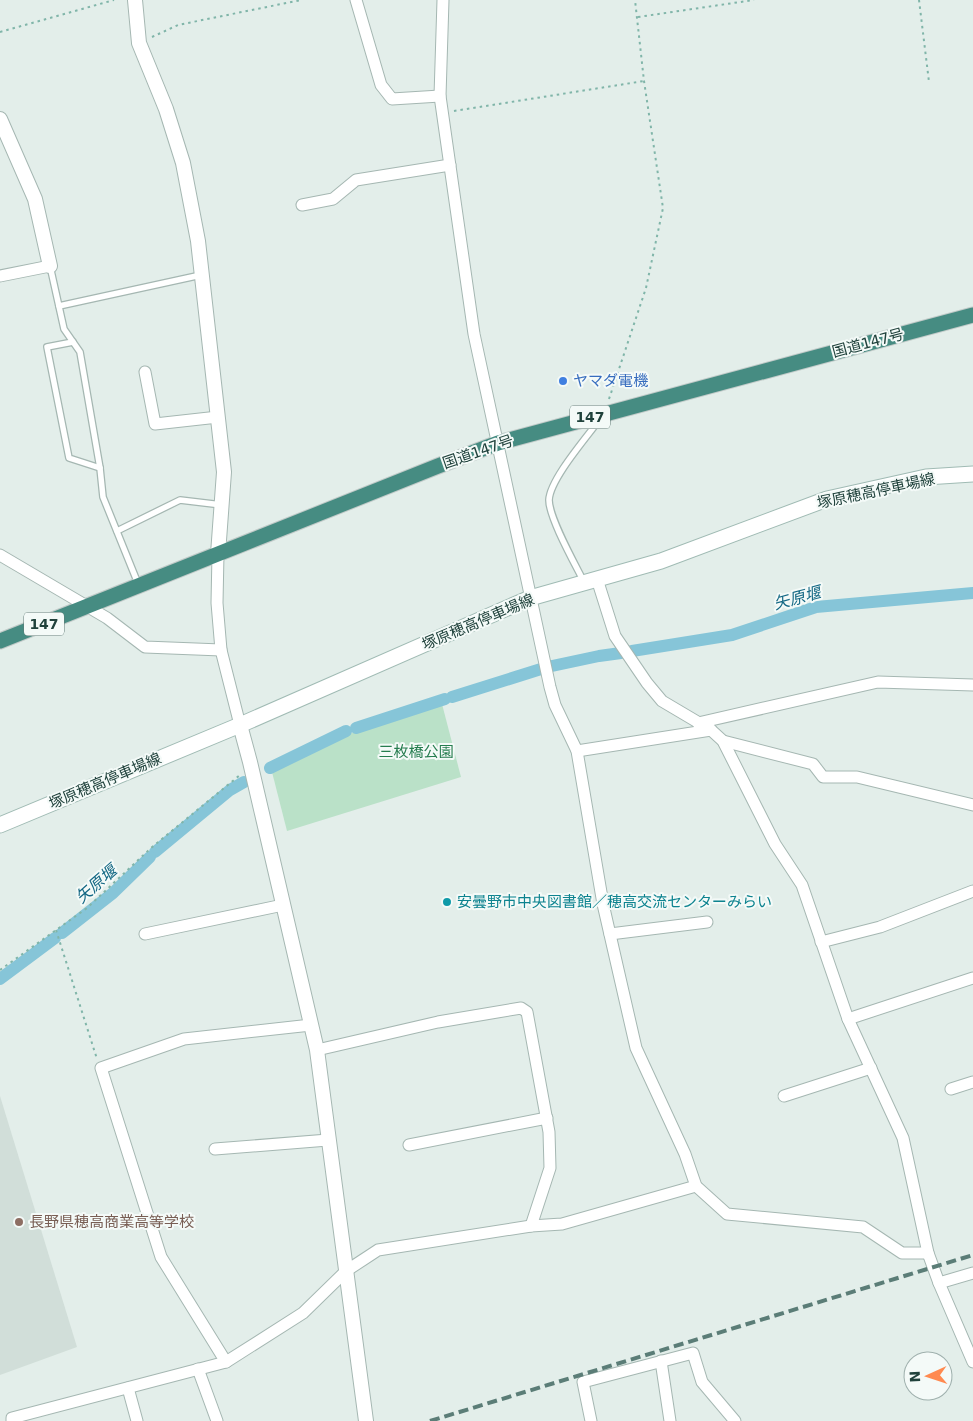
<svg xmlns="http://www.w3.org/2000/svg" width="973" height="1421" font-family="'DejaVu Sans','Noto Sans JP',sans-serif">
	<rect width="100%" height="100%" fill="#e3eeea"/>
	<path fill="#d1ded9" d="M 0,1096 L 77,1347 L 0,1375 Z"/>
	<path fill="#bae1c8" d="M 442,704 L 461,777 L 287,831 L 272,772 L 340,737 Z"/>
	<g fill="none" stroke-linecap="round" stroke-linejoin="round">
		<g stroke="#86c5d8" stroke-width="12">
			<path d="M 632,651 L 732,635 L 816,607 L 973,593"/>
			<path d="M 552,666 L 599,656 L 621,653"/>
			<path d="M 452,697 L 541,669"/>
			<path d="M 356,728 L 445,699"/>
			<path d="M 270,768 L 346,731"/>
			<path d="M 155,852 L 230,790 L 244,782"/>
			<path d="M 62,933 L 113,893 L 150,857"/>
			<path d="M 0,979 L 55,938"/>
		</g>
		<g stroke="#a5b7b2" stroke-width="8">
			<g id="service">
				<path d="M 50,266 L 64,329 L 80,352 L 100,468 L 103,497 L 139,586"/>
				<path d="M 59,306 L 201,275"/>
				<path d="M 73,342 L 47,347 L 69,458 L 100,468"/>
				<path d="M 117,531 L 180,500 L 222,505"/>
				<path d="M 584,582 C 575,564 549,518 549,500 C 550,479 587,437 600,419"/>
			</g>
		</g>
		<g stroke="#a5b7b2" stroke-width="13">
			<g id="minor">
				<path d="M 356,0 L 381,85 L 392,99 L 440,96"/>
				<path d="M 443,0 L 440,96 L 474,334 L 550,687 L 555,705 L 577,751 L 603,904 L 636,1048 L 685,1154 L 696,1186 L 727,1214 L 863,1227 L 902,1253 L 928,1253"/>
				<path d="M 302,205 L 333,199 L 356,180 L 450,165"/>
				<path d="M 0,276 L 50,266"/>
				<path d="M 145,372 L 155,424 L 218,417"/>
				<path d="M 218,554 L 217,603 L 221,650 L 240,725"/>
				<path d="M 0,555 L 107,618 L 145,647 L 221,650"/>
				<path d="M 597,579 L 615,636 L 647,683 L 662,701 L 711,730 L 723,741 L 775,844 L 802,885 L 848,1019 L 903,1138 L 928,1253 L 939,1283 L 973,1362"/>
				<path d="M 698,723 L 878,682 L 973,685"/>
				<path d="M 723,741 L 813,764 L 823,777 L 857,777 L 973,805"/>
				<path d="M 577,751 L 711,730"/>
				<path d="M 145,934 L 283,905"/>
				<path d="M 610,934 L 707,922"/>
				<path d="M 821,942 L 880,927 L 973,891"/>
				<path d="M 848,1019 L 973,978"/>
				<path d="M 317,1050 L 438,1022 L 521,1008 L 527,1012 L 549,1132 L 550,1168 L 531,1226"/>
				<path d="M 951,1089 L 973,1082"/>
				<path d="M 784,1096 L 871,1068"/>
				<path d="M 409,1145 L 547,1118"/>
				<path d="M 215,1149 L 328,1140"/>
				<path d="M 939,1283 L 973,1273"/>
				<path d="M 661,1361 L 670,1421"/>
				<path d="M 226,1362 L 161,1257 L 101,1068 L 184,1039 L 311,1025"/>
				<path d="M 198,1369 L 217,1421"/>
				<path d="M 128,1388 L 137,1421"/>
				<path d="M 12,1421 L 12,1418 L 226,1362 L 303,1313 L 346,1271 L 378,1250 L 531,1226 L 562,1224 L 696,1186"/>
				<path d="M 591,1421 L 583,1382 L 693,1353 L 702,1382 L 735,1421"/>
			</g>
		</g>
		<g stroke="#a5b7b2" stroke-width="16">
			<g id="tertiary">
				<path d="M 135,0 L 139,43 L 166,109 L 183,163 L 198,241 L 224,472 L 218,554"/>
				<path d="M 0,119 L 35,199 L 50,266"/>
				<path d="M 240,725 L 250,762 L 317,1050 L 366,1421"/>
			</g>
		</g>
		<g stroke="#a0bbb4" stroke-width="17">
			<path id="secondary" d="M 0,825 L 240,725 L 530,598 L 661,561 L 827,499 L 926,477 L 973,474"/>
		</g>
		<g stroke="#c1cac8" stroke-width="17">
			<path id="trunk" d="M 0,641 L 438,466 L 498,443 L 973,315"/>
		</g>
		<g stroke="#80b5a9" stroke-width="2" stroke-dasharray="2.5 4" stroke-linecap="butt">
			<path d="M 919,0 L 929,82"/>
			<path d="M 638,17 L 754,0"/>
			<path d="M 0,32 L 114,0"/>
			<path d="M 152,37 L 178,25 L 301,0"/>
			<path d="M 454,111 L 644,81"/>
			<path d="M 609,399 L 646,288 L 663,208 L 644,81 L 635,0"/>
			<path d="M 56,930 L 97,1059"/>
			<path d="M 0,970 L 87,908 L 151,848 L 240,775"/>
		</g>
		<use href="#service" stroke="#fff" stroke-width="5.5"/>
		<use href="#minor" stroke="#fff" stroke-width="11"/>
		<use href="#tertiary" stroke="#fff" stroke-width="14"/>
		<use href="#secondary" stroke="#fff" stroke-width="15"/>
		<use href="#trunk" stroke="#468c82" stroke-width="15"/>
		<path stroke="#5b7d77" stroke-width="4" stroke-dasharray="10 5" stroke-linecap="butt" d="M 430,1421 L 973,1255"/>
	</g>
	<circle fill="#3f7fe0" stroke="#f4faf8" stroke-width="2" cx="563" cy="381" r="5"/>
	<circle fill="#0f9aa8" stroke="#f4faf8" stroke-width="2" cx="447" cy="902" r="5"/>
	<circle fill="#8d6e63" stroke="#f4faf8" stroke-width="2" cx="19" cy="1222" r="5"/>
	<g text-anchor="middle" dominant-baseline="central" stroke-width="4" stroke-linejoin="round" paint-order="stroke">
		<g fill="#f4faf8" stroke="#607974" stroke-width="1">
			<rect x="570" y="405.5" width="40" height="23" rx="4"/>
			<rect x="24" y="612.5" width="40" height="23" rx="4"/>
		</g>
		<g font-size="14" font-weight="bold" fill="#20423c">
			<text x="590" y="417">147</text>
			<text x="44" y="624">147</text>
		</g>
		<g font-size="15" fill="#20423c" stroke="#f4faf8">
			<text transform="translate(868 343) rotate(-15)">国道147号</text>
			<text transform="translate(478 452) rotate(-19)">国道147号</text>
			<text transform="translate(876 491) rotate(-12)">塚原穂高停車場線</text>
			<text transform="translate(478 622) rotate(-23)">塚原穂高停車場線</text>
			<text transform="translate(105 781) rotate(-23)">塚原穂高停車場線</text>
		</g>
		<g font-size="15" fill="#366cbe" stroke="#f4faf8" text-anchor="start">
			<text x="573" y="381">ヤマダ電機</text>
		</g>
		<g font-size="15" fill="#267d4f" stroke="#f4faf8">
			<text x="416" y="752">三枚橋公園</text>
		</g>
		<g font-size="15" fill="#0d838f" stroke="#f4faf8" text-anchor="start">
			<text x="457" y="902">安曇野市中央図書館／穂高交流センターみらい</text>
		</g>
		<g font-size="15" fill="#785e54" stroke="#f4faf8" text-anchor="start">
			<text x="29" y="1222">長野県穂高商業高等学校</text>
		</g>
		<g font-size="16" font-style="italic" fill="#146884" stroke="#f4faf8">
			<text transform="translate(797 598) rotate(-15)">矢原堰</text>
			<text transform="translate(96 884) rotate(-41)">矢原堰</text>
		</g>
	</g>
	<g transform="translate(928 1376) rotate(267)"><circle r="24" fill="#f4faf8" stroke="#9fb0ad"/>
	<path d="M0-4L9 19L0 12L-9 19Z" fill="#ff8a50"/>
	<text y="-8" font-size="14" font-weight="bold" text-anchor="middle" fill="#20423c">N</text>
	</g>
</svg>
